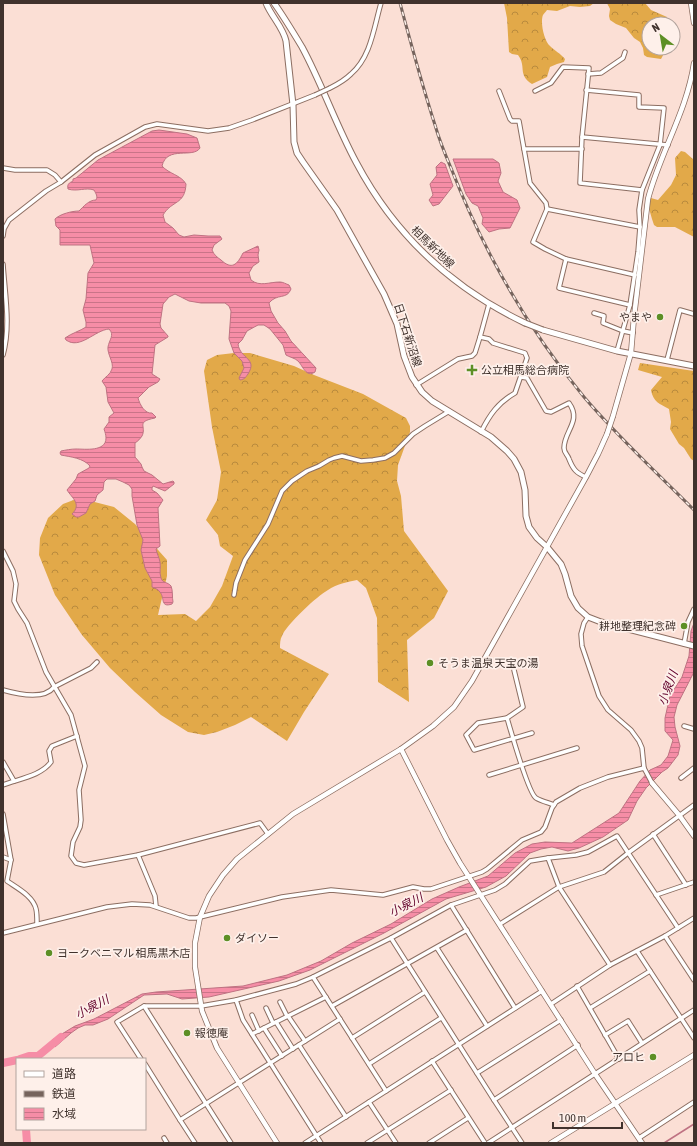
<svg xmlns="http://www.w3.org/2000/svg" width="697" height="1146" font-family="'Asap Condensed','Noto Sans JP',sans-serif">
	<defs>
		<pattern id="forest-crowns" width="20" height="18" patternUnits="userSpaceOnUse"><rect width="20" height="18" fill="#e2a949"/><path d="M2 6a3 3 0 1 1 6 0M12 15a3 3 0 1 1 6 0" fill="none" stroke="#b98a3d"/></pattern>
		<pattern id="water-rules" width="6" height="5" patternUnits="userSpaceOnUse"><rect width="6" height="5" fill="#f68da6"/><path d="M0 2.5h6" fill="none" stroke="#c97488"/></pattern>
	</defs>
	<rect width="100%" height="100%" fill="#fbdfd5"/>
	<g fill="url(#forest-crowns)">
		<path d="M 504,3 L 594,3 L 590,6 L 580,7 L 570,6 L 557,11 L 547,10 C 546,12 544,13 543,15 C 540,22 544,41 550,46 C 555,51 560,53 565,59 L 564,62 L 557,64 L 550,67 L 547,77 L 532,84 C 517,74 527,67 518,55 L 512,54 L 509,52 L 507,18 Z"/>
		<path d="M 607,3 L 645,3 L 651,10 L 667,17 L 668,24 L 649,24 L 649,48 L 667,48 L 661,59 L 647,57 L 644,55 L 643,48 L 640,42 L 634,38 L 626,28 L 616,24 L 610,20 L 609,16 L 610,9 Z"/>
		<path d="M 681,151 L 685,152 L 694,160 L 694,237 L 675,227 L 657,227 L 654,225 L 652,219 L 648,205 L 651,198 L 658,200 L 671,185 L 676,175 L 675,158 Z"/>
		<path d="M 234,353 L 250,353 L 294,366 L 314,375 L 363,394 L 406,418 L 410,426 L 410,432 L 398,465 L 397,481 L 401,496 L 404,531 L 448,591 L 434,618 L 407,640 L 409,702 L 378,682 L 377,618 L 366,588 L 357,580 C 348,582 336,584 328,590 C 317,596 286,625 282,636 C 280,639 280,644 280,648 L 329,674 L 304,712 L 287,741 L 251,717 L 235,725 L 217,732 L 204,735 L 188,732 L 161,715 L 135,692 L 110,668 L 82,635 L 55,595 L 39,555 L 40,538 L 48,518 L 63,504 L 79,498 L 114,507 L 135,524 L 167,560 L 167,576 L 158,615 L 185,614 L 196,621 L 210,607 L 222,586 L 233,556 L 220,546 L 218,535 L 206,520 L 217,500 L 221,472 L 212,427 L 204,371 L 207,360 L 217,355 Z"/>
		<path d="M 640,363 L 694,371 L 694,461 L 691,459 L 684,448 L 679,444 L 670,429 L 671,422 L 669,409 C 660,404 653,402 651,390 L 662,377 L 638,370 Z"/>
	</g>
	<g fill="url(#water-rules)" stroke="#bf7282">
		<path d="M 159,130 L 187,134 L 197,138 L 200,148 C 193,159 167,145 162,166 C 169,174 181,175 186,184 C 185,205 172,200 163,215 L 165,222 L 173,228 L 179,235 L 184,237 L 194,235 L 208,236 L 220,236 L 222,239 L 214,245 L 212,250 C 214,255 217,257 221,260 C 232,270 237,265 243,253 L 258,246 L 259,250 L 258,255 L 259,262 L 253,266 L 249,273 L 251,280 C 260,287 269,282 280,282 C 283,282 286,284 289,285 L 291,289 C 287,300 277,293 269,303 L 271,311 L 278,323 L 285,331 L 291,341 L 316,368 L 315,372 C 306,378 303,366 298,361 C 295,358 289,357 286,355 L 283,345 L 270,329 L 264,325 L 258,325 L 247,331 L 242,340 L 238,344 C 240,359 258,358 248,374 C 245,378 245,379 240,380 L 239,378 L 244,368 L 242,361 L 234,353 L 229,339 L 231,311 L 229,306 L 225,303 L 201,303 L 189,301 L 175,294 L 169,297 L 163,304 L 160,324 L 161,328 L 168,336 L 168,337 L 155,345 L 152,374 L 160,379 L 158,382 L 149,387 L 138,398 C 140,405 145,414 152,413 L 156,417 L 155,418 C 135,422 147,426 142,436 C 140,439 138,441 135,443 L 135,457 L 141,464 L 142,467 L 144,471 L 152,475 L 163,484 L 173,481 L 174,482 L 174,484 L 165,491 L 153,486 L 152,488 L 152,490 L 157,493 L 163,500 L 158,508 L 160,546 L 156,549 C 157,554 159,557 160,562 C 161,567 159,572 161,578 C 162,583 168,582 171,586 C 173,590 172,598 173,602 L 172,604 C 160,608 165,598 160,592 C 158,589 154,588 152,587 L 152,581 L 145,568 L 141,550 L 143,540 L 137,525 L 132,496 L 132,489 L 129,485 L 123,482 L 116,479 L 107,479 L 104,482 L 103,490 L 97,495 L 95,501 L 90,504 L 86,513 L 79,517 L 76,517 L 72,514 C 82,504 72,498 67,490 L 76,479 L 78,474 L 89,468 L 90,466 C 83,458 71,457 61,455 L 60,453 L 61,451 C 66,450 71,449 76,449 C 85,449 106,452 106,438 C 106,435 105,432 104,429 L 109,422 L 109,417 L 114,413 L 108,402 L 106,387 L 102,381 C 106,376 110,375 112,369 C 114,362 107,354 108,347 C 109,340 115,335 109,329 C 95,330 80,350 66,340 L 65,338 C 72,333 80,331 86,327 L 86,322 L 83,310 L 86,299 L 88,273 L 94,263 L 90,245 L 60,245 L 60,230 L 56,226 L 55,219 C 60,214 72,211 79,211 C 84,206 89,200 96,200 C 98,196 96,194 94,190 C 86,187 77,192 68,189 C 67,184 69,183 73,181 L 73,179 L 76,178 L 98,160 L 109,154 L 152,131 Z"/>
		<path d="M 453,159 L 493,159 L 499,163 L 501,173 L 498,181 L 503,192 L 517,200 L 520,208 L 510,228 L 499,229 L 489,232 L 482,224 L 483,218 L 478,206 L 472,203 L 466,194 Z"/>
		<path d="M 441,162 L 445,164 L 453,186 L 439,204 L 433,206 L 429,200 L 433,195 L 430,184 L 437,175 L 436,167 Z"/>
		<path d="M 694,623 L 694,672 L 677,705 L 674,717 L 675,727 L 680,746 L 678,755 L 668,768 L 662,772 L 646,788 L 637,801 L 628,820 L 603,837 L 579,848 L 568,851 L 552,847 L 541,849 L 530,853 L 506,876 L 486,887 L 446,899 L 384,933 L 310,970 L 279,981 L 209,997 L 182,999 L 167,994 L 144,995 L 108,1019 L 93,1025 L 85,1025 L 78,1028 L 71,1033 L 55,1047 L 52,1040 L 75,1026 L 94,1019 L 142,994 L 156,992 L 243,986 L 287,975 L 321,961 L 352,943 L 391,924 L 432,899 L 459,887 L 488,876 L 515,853 L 532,844 L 545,842 L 572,843 L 619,813 L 640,781 L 650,770 L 661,765 L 668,756 L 673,740 L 665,731 L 665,718 L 670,696 L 682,677 L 689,656 L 691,631 Z"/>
	</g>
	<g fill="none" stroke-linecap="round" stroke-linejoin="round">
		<path stroke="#bf7282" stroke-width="1.5" d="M 664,1143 L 694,1124"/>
		<g stroke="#f68da6" stroke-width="8">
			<path d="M 20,1059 L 29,1056 L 38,1056 L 61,1037"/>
			<path d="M 3,1063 L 17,1060"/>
			<path d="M 26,1129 L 27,1143"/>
		</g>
		<g stroke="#8c6e62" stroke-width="5.5">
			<g id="minor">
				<path d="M 588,74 L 601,73 L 623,58 L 625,52"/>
				<path d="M 330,88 C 338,84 345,80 351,74 C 371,57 374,27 381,3"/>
				<path d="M 586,90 L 639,95 L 639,107 L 664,108 L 660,145 L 642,190 L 639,210 L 640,227 L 638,252 L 630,305 L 617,351"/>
				<path d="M 499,91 L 510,119 L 512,121 L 519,121 L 530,183 L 546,203 L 547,209 L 533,242 L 545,249 L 566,259 L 635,275"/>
				<path d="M 535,91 L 551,83 L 563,67 L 589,68 L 582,137 L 580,183 L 642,190"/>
				<path d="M 582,137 L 668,145"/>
				<path d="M 524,149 L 582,149"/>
				<path d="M 3,168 L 15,170 L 47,170 L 55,175 L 61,182"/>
				<path d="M 547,209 L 640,227"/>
				<path d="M 3,236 L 4,229 L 9,220 L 46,191 L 61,182 L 95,155 L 145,127 L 157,124 L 208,131 L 229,128 L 252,120 L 315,95"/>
				<path d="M 566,259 L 559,288 L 630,305"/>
				<path d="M 3,264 C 5,295 11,326 3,355"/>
				<path d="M 594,313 L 604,316 L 603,323 L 623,331 L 633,333"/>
				<path d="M 667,360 L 680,310 L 694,314"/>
				<path d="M 521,377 L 527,378 L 546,411 L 551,412 L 569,403 C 582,421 564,431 564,448 C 564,453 568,455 569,459 C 573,469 576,473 586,477"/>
				<path d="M 416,385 L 458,359 L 472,356 L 475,353 L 480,337"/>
				<path d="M 481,432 C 490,414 498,403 515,393 L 527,358 L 525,353 L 493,343 L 489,339 L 480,337 L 489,304"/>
				<path d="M 3,551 L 13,571 L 16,584 L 14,601 L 18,609 L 27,623 L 46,672 L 71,715 L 85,766 L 79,790 L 81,820 L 80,827 L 73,842 L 71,856 L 76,863 L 84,865 L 138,855 L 260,823 L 268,834"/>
				<path d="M 234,595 L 236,583 L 245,560 L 268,524 L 282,491 L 292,481 L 307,471 L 319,466 L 329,460 L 334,458 L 342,456 L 361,461 L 373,460 L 385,458 L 394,453 L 413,434 L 425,426 L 448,412"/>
				<path d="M 588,617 L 584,623 L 581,634 L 582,646 L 599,696 L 608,710 L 631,730 L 639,741 L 642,748 L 644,768"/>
				<path d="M 684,644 L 688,622 L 694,609"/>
				<path d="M 514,670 L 523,707 L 507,718 L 478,723 L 466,735 L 474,750 L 532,733"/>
				<path d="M 3,690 C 17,694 44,700 54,687 L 91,668 L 97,662"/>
				<path d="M 507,718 C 511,731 528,793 536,798 C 541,801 549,803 554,805"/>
				<path d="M 684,726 L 694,729"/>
				<path d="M 3,762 L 14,781"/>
				<path d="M 489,775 L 577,748"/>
				<path d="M 681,778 L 694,768"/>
				<path d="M 3,785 C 18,779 41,776 51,762 L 49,751 L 52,746 L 77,736"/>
				<path d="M 3,814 L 11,860 L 7,881 C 17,888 33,896 36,909 C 37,913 37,920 37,924"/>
				<path d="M 653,834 L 686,885"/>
				<path d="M 138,855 L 155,896 L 156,906"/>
				<path d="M 3,857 L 11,860"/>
				<path d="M 548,858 L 559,887 L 610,965"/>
				<path d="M 656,895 L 694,882"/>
				<path d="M 451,905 L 515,1008"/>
				<path d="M 500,924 L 559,887 L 604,872 L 628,853 L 694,805"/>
				<path d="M 3,933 L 107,907 L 132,904 L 150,905 L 189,918 L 196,918 L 282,897 L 331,890 L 383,895 L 413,887 L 424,889 L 431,889 L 482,872 L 487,869 L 522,840 L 541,832 L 545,827 L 552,808 L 556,802 L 580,788 L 608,777 L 644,768 L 652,783"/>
				<path d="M 665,936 L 694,980"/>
				<path d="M 391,938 L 494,1100 L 522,1143"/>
				<path d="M 437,948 L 487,1026"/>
				<path d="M 637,951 L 694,1038"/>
				<path d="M 313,977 L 386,1091"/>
				<path d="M 577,986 L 619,1059"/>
				<path d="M 236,1000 L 243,1020 L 321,1143"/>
				<path d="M 280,1002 L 287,1016"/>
				<path d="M 551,1004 L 610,965 L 665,936 L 694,918"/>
				<path d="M 144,1006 L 231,1143"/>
				<path d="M 332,1006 L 467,930"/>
				<path d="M 266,1008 L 273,1023"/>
				<path d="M 590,1008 L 650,971"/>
				<path d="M 252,1015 L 259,1031"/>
				<path d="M 288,1016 L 305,1041"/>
				<path d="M 276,1022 L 293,1049"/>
				<path d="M 264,1028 L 282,1056"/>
				<path d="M 252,1034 L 326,997"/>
				<path d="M 605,1035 L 628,1021 L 642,1043"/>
				<path d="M 352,1038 L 425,992"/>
				<path d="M 299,1045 L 346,1117"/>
				<path d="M 141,1059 L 117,1022 L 144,1006 L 201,1006 L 236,1000 L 296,984 L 313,977 L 391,938 L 451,905 L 495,890 L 505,884 L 530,861 L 548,858 L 576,855 L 588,852 L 617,836 L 678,928"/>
				<path d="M 432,1061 L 485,1143"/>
				<path d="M 145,1064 L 180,1120"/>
				<path d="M 369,1064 L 441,1018"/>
				<path d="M 477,1073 L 561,1020"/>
				<path d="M 494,1100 L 578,1045"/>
				<path d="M 369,1102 L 396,1143"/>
				<path d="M 164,1138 L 167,1143"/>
				<path d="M 639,1138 L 694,1102"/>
				<path d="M 195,1143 L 180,1120 L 340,1019"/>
				<path d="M 305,1143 L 542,991"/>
				<path d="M 367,1143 L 451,1090"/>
				<path d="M 429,1143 L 468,1118"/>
				<path d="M 488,1143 L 694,1010"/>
			</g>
		</g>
		<g stroke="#8c6e62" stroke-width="6">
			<g id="tertiary">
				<path d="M 691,3 L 694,23"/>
				<path d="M 613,416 L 631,353 L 634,317 L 648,199 C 660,153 687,111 694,63"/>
				<path d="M 401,749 L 447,840 L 460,863 L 595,1074 L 642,1143"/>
				<path d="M 652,783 L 679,815 L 694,836"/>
				<path d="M 277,1143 L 217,1048 L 202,1011 L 195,967 L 195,943 L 200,917 L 209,896 L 223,875 L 237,859 L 293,814 L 401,749 L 433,726 L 454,707 L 472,681 L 586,477 L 598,454 L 607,434"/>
				<path d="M 551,1143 L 694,1055"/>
			</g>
		</g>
		<g stroke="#8c6e62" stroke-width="7">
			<g id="secondary">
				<path d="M 266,3 C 271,16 283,27 286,41 L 293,105 L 294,142 L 297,153 L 303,162 L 337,210 L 384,294 L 397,324 L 404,356 L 412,377 L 422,392 L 432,401 L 491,437 L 507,451 L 514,459 L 521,472 L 525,490 L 526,516 L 529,527 L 537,538 L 547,547 L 561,564 L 565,574 L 571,596 L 578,608 L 588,617 L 601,622 L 694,646"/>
				<path d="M 274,3 C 284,17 293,32 302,47 C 322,84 336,125 356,162 C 394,234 452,288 525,323"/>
				<path d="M 543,330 L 617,351 L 694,366"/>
			</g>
		</g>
		<use href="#minor" stroke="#fff" stroke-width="3.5"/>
		<use href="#tertiary" stroke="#fff" stroke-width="4.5"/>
		<use href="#secondary" stroke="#fff" stroke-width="5"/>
		<g stroke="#76645d" stroke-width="3">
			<path id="rail" d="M 400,3 C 411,44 422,85 435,125 C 439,139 445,154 451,168 C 483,250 528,329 584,397 C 618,437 657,473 694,510"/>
		</g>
		<use href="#rail" stroke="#fef0ea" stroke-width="1.5" stroke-dasharray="4.5" stroke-linecap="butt"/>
		<g stroke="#8c6e62" stroke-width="5.5" stroke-linecap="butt">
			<path id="minor-bridge" d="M 315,95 L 330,88"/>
		</g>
		<g stroke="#8c6e62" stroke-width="6" stroke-linecap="butt">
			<path id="tertiary-bridge" d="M 607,434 L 613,416"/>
		</g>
		<g stroke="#8c6e62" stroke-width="7" stroke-linecap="butt">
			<path id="secondary-bridge" d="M 525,323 L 543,330"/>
		</g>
		<use href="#minor-bridge" stroke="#fff" stroke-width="3.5"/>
		<use href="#tertiary-bridge" stroke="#fff" stroke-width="4.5"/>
		<use href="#secondary-bridge" stroke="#fff" stroke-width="5"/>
	</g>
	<g fill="#5d8f25" stroke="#fef0ea" stroke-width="1.5">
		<circle cx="660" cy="317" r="4"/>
		<path d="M470 364h4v4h4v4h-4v4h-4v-4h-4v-4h4z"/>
		<circle cx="684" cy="626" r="4"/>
		<circle cx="430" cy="663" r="4"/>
		<circle cx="227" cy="938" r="4"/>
		<circle cx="49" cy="953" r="4"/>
		<circle cx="187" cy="1033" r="4"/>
		<circle cx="653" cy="1057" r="4"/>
	</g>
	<g text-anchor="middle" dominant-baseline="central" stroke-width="3.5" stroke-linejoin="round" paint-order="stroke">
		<g font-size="11" fill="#40322d" stroke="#fef0ea">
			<text transform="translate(433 247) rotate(44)">相馬新地線</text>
			<text transform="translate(408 335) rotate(72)">日下石新沼線</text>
		</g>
		<g font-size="11" fill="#40322d" stroke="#fef0ea" text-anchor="start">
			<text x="652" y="317" text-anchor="end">やまや</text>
			<text x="481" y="370">公立相馬総合病院</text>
			<text x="676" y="626" text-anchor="end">耕地整理紀念碑</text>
			<text x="438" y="663">そうま温泉 天宝の湯</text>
			<text x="235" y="938">ダイソー</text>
			<text x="57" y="953">ヨークベニマル 相馬黒木店</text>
			<text x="195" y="1033">報徳庵</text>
			<text x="645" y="1057" text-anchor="end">アロヒ</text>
		</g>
		<g font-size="12" font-style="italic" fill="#62012a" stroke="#fef0ea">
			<text transform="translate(668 688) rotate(-70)">小泉川</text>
			<text transform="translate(406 905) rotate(-27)">小泉川</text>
			<text transform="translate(92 1007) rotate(-28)">小泉川</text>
		</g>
	</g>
	<rect width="697" height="1146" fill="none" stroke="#40322d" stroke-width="8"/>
	<rect x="16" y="1058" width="130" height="72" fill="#fef0ea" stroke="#b2a49e"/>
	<rect x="24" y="1071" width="20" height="6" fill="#ffffff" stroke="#b2a49e"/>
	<text x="52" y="1078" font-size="12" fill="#40322d">道路</text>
	<rect x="24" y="1091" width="20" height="6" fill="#76645d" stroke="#b2a49e"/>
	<text x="52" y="1098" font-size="12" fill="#40322d">鉄道</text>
	<rect x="24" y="1108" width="20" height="12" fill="url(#water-rules)" stroke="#b2a49e"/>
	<text x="52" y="1118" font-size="12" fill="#40322d">水域</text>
	<g transform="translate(661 36) rotate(329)"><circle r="19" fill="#fef0ea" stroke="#b2a49e"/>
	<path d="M0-3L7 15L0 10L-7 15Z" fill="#5d8f25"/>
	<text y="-6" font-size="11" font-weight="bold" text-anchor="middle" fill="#40322d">N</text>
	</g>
	<path d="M553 1122v6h69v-6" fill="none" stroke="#40322d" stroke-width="2"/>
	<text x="559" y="1122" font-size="12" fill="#40322d" stroke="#fef0ea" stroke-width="3" paint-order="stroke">100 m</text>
</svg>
